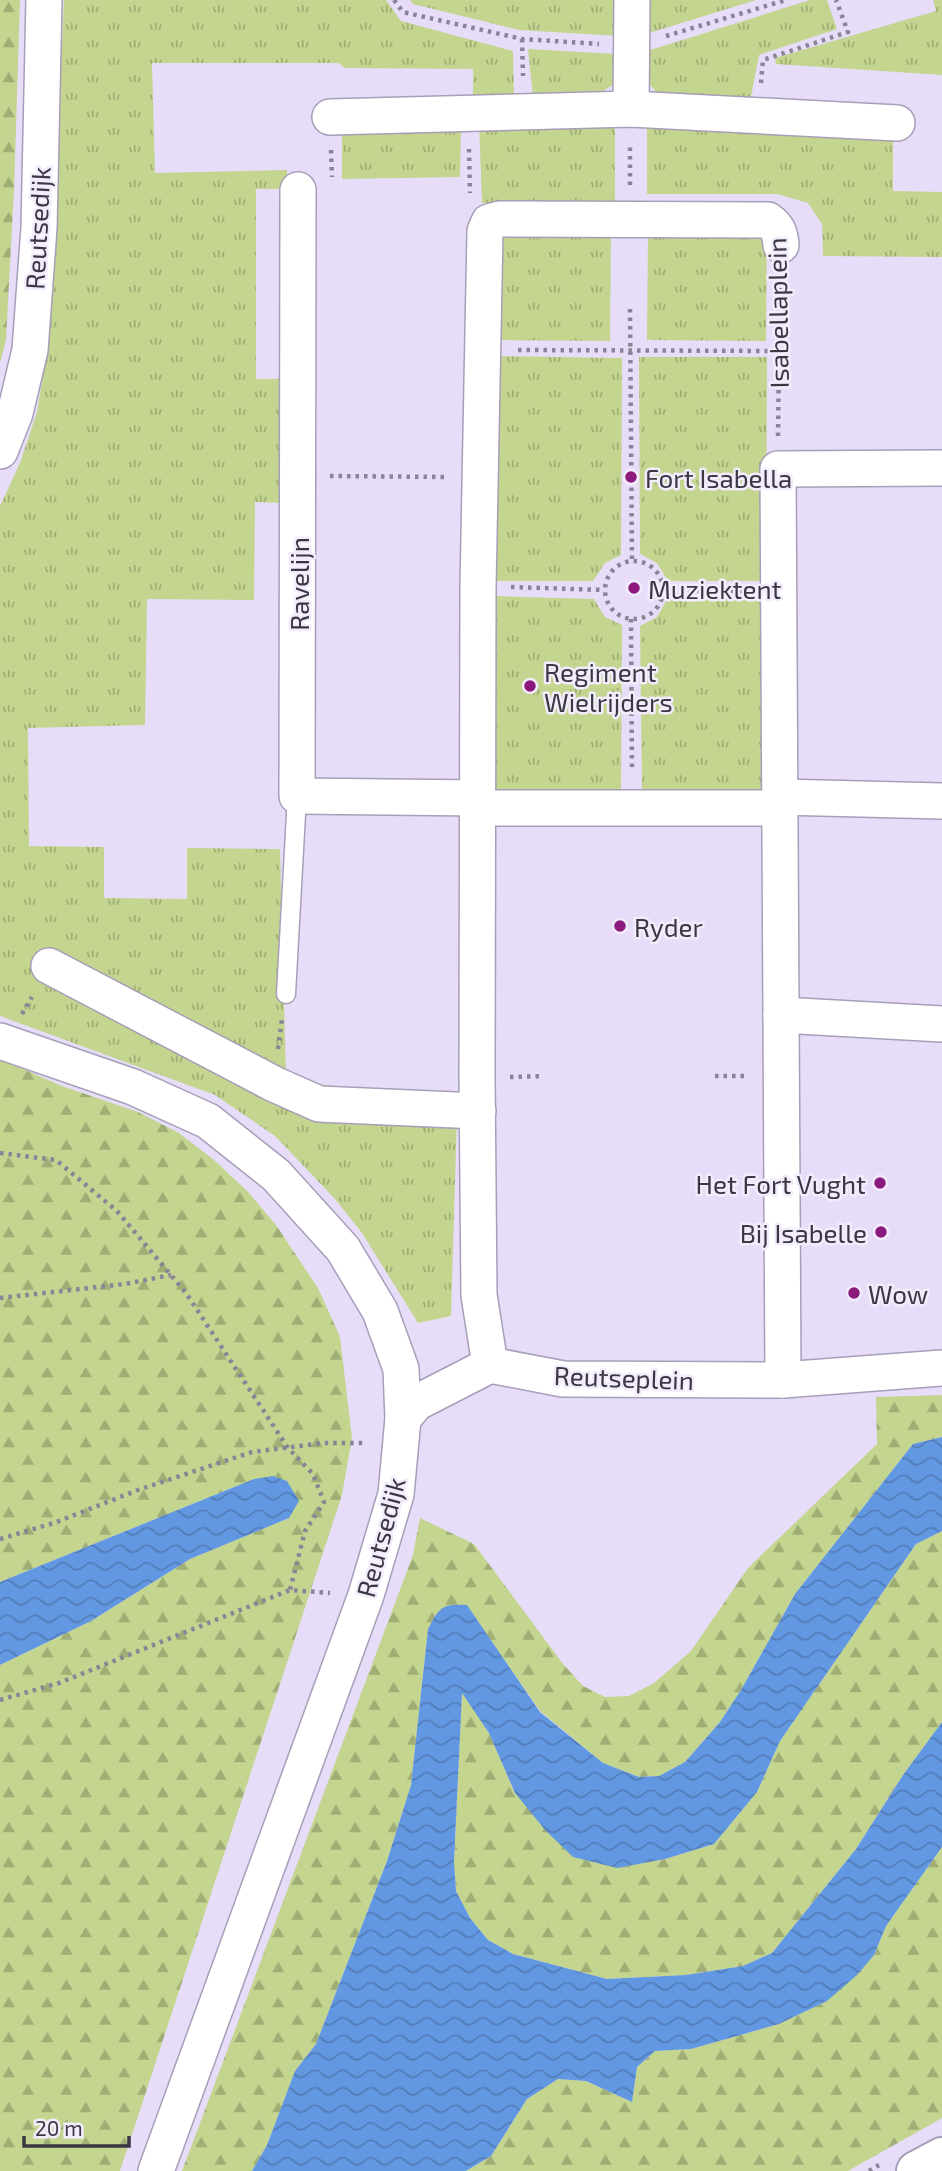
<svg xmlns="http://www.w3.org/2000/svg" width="942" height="2171" font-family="'Exo 2',sans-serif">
	<defs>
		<pattern id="grass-tufts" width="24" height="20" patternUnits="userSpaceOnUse" patternTransform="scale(1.75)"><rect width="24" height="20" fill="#c3d58e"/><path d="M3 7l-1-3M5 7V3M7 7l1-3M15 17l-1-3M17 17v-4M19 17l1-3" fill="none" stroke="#a0ae76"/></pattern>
		<pattern id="forest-firs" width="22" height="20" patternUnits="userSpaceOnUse" patternTransform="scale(1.75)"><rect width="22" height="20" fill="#c3d58e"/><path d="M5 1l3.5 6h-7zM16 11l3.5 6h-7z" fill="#a0ae76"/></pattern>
		<pattern id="water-waves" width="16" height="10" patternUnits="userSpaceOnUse" patternTransform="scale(1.75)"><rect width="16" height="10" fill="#6298e2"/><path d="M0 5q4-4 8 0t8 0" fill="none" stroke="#527db9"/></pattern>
	</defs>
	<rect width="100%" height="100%" fill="#e7ddf9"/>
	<g fill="url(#grass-tufts)">
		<path d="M 64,0 L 386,0 L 401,21 L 513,51 L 514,101 L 473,103 L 473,69 L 345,68 L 338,63 L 152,63 L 155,173 L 287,170 L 287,189 L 256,189 L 256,379 L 286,379 L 283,503 L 255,502 L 254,600 L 147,599 L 145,725 L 28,728 L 29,846 L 104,847 L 104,898 L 187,899 L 187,848 L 280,849 L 286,1076 L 457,1116 L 451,1316 L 418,1323 L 362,1233 L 335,1199 L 275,1136 L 215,1095 L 0,1016 L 0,506 L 20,463 L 37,412 L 48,343 Z"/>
		<path d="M 410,0 L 620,0 L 619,36 L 519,30 L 413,4 Z"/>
		<path d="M 648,0 L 756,0 L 646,34 Z"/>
		<path d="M 810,0 L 827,0 L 837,29 L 759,55 L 751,97 L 657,93 L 648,82 L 644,52 Z"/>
		<path d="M 933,0 L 942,0 L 942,75 L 776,64 L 775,58 L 936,11 Z"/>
		<path d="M 528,49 L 617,54 L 615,84 L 599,93 L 533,97 Z"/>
		<path d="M 479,122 L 615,126 L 615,206 L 482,203 Z"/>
		<path d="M 647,124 L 893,135 L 893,191 L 942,192 L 942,257 L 823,256 L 822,224 L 808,203 L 777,194 L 647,194 Z"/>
		<path d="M 461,127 L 460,177 L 342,179 L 342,130 Z"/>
		<path d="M 492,231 L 611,231 L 610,341 L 491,340 Z"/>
		<path d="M 648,231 L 767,231 L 766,341 L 647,340 Z"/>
		<path d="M 493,356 L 622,358 L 621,555 L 605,563 L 593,581 L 492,581 Z"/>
		<path d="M 639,357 L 767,357 L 766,581 L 668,581 L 657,563 L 640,554 Z"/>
		<path d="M 491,596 L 594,599 L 605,617 L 622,625 L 621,789 L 495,798 Z"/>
		<path d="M 668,598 L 766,599 L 763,793 L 642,793 L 640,626 L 657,617 Z"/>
	</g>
	<g fill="url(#forest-firs)">
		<path d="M 0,0 L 20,0 L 14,190 L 6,340 L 0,363 Z"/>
		<path d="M 0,1059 L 62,1086 L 138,1112 L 179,1133 L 214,1160 L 248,1192 L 276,1225 L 318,1288 L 340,1337 L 352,1438 L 342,1495 L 120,2171 L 0,2171 L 0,1665 L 91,1621 L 190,1559 L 289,1518 L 254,1479 L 0,1582 Z"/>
		<path d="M 942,1395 L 942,1437 L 913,1444 L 795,1594 L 741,1690 L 720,1722 L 685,1762 L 659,1776 L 639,1777 L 603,1763 L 540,1711 L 467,1606 L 428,1629 L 411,1785 L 387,1861 L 316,2044 L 295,2071 L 267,2145 L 252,2171 L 182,2171 L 413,1555 L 420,1518 L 474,1544 L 563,1664 L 583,1686 L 605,1697 L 629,1696 L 654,1683 L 691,1651 L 748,1568 L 877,1444 L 876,1397 Z"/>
		<path d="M 942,1531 L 942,1722 L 903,1775 L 856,1849 L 772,1953 L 743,1966 L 686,1975 L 607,1979 L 513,1954 L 488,1940 L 470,1918 L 456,1891 L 454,1862 L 462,1691 L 489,1733 L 515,1793 L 617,1867 L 665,1859 L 714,1844 L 757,1792 L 780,1741 L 916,1544 Z"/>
		<path d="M 942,1847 L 942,2118 L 848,2171 L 466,2171 L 491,2156 L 527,2099 L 558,2079 L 586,2081 L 632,2102 L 637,2067 L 655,2051 L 691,2049 L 779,2024 L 827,2001 L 874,1955 L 886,1926 Z"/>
	</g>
	<g fill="url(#water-waves)">
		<path d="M 942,1437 L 942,1531 L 916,1544 L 780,1741 L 757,1792 L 714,1844 L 665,1859 L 617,1868 L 573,1857 L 546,1831 L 515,1793 L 489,1733 L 462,1693 L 454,1862 L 456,1891 L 470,1918 L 488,1940 L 513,1954 L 607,1979 L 686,1975 L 743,1966 L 772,1953 L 856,1849 L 903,1775 L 942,1722 L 942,1847 L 886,1926 L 874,1955 L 857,1975 L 827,2001 L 779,2024 L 691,2049 L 655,2051 L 637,2067 L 632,2102 L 586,2081 L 558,2079 L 527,2099 L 491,2156 L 466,2171 L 252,2171 L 267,2145 L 295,2071 L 316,2044 L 387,1861 L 411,1785 L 428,1629 C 440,1607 441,1604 467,1605 L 540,1712 L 603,1763 L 639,1777 L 659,1776 L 685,1762 L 720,1722 L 741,1690 L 795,1594 L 913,1444 Z"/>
		<path d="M 273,1476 L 287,1481 L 299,1501 L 289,1518 L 190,1559 L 91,1621 L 0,1665 L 0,1582 L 254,1479 Z"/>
	</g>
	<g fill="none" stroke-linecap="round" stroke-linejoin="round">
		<g stroke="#a79eb8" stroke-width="21">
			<path id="service" d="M 286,994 L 297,796"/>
		</g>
		<g stroke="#a79eb8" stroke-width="38">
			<g id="minor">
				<path d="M 631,109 L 632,0"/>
				<path d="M 330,117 L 631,109 L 897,123"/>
				<path d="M 298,190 L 297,796 L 479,798"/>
				<path d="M 0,451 L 15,413 L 30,350 L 39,228 L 44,0"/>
				<path d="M 780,797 L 942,801"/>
				<path d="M 478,808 L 779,808"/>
				<path d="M 49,966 L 274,1084 L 319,1104 L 478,1111"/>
				<path d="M 781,1015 L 942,1024"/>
				<path d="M 0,1041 L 133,1087 L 208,1121 L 276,1175 L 343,1249 L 380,1311 L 401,1369 L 403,1419 L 396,1494 L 366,1595 L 156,2171"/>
				<path d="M 490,1365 L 479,1295 L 477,1077 L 478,587 L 485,231 L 489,222 L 500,219 L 768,220 C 778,227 780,233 781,245"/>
				<path d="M 490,1365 L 563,1379 L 783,1380 L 778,469 L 942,468"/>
				<path d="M 783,1380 L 942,1368"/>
				<path d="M 403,1419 L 416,1403 L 490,1365"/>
			</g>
		</g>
		<g stroke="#a79eb8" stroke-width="42">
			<path id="tertiary" d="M 916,2171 L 942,2157"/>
		</g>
		<g stroke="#8b8497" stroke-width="4.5" stroke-dasharray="3.5 5" stroke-linecap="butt">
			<path d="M 394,0 L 403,12 L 522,39 L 599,44"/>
			<path d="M 666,36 L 786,0"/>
			<path d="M 522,39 L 523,76"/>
			<path d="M 761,83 L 763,60 L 848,32 L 836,0"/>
			<path d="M 469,149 L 470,193"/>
			<path d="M 331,150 L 332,177"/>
			<path d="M 630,185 L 630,144"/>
			<path d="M 630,309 L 632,560"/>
			<path d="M 518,350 L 779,351"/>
			<path d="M 778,436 L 780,277"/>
			<path d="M 330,476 L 448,477"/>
			<circle cx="634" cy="590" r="29"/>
			<path d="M 511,587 L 604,590"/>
			<path d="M 663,590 L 746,591"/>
			<path d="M 631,619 L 632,772"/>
			<path d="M 22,1014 L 32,997"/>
			<path d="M 278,1049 L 282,1019"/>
			<path d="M 715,1076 L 746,1076"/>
			<path d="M 510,1077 L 544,1076"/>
			<path d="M 0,1153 L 56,1160 L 117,1211 L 186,1293 L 288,1448 L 313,1474 L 324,1502 L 305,1531 L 290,1590"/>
			<path d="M 0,1298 L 125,1284 L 171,1275"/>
			<path d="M 0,1539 L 54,1523 L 138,1490 L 252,1452 L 323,1443 L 365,1443"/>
			<path d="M 0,1700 L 59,1683 L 290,1590 L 330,1593"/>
			<path d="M 869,2171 L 879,2165"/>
		</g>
		<use href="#service" stroke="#fff" stroke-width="18"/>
		<use href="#minor" stroke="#fff" stroke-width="35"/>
		<use href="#tertiary" stroke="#fff" stroke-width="38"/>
	</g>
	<g fill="#8c1a7c" stroke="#f2ecfd" stroke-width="2.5">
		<circle cx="631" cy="477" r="7"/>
		<circle cx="634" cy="588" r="7"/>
		<circle cx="530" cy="686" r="7"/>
		<circle cx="620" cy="926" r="7"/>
		<circle cx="880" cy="1183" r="7"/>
		<circle cx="881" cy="1232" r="7"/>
		<circle cx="854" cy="1293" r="7"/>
	</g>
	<g text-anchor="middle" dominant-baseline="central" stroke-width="5" stroke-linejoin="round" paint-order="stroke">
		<g font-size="26" fill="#3c3843" stroke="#f2ecfd">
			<text transform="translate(37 228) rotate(-87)">Reutsedijk</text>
			<text transform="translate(777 313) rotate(-91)">Isabellaplein</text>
			<text transform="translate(298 584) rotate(-90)">Ravelijn</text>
			<text transform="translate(624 1377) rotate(2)">Reutseplein</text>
			<text transform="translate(380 1537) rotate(-75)">Reutsedijk</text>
		</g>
		<g font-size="26" fill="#3c3843" stroke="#f2ecfd" text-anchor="start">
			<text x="645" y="477">Fort Isabella</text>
			<text x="648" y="588">Muziektent</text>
			<text x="544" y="671">Regiment<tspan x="544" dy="30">Wielrijders</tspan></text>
			<text x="634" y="926">Ryder</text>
			<text x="866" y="1183" text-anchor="end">Het Fort Vught</text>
			<text x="867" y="1232" text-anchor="end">Bij Isabelle</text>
			<text x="868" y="1293">Wow</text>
		</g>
	</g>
	<path d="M24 2136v10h105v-10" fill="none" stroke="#3c3843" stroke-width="3.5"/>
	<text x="35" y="2136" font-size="21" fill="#3c3843" stroke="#f2ecfd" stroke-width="5" paint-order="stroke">20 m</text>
</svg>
